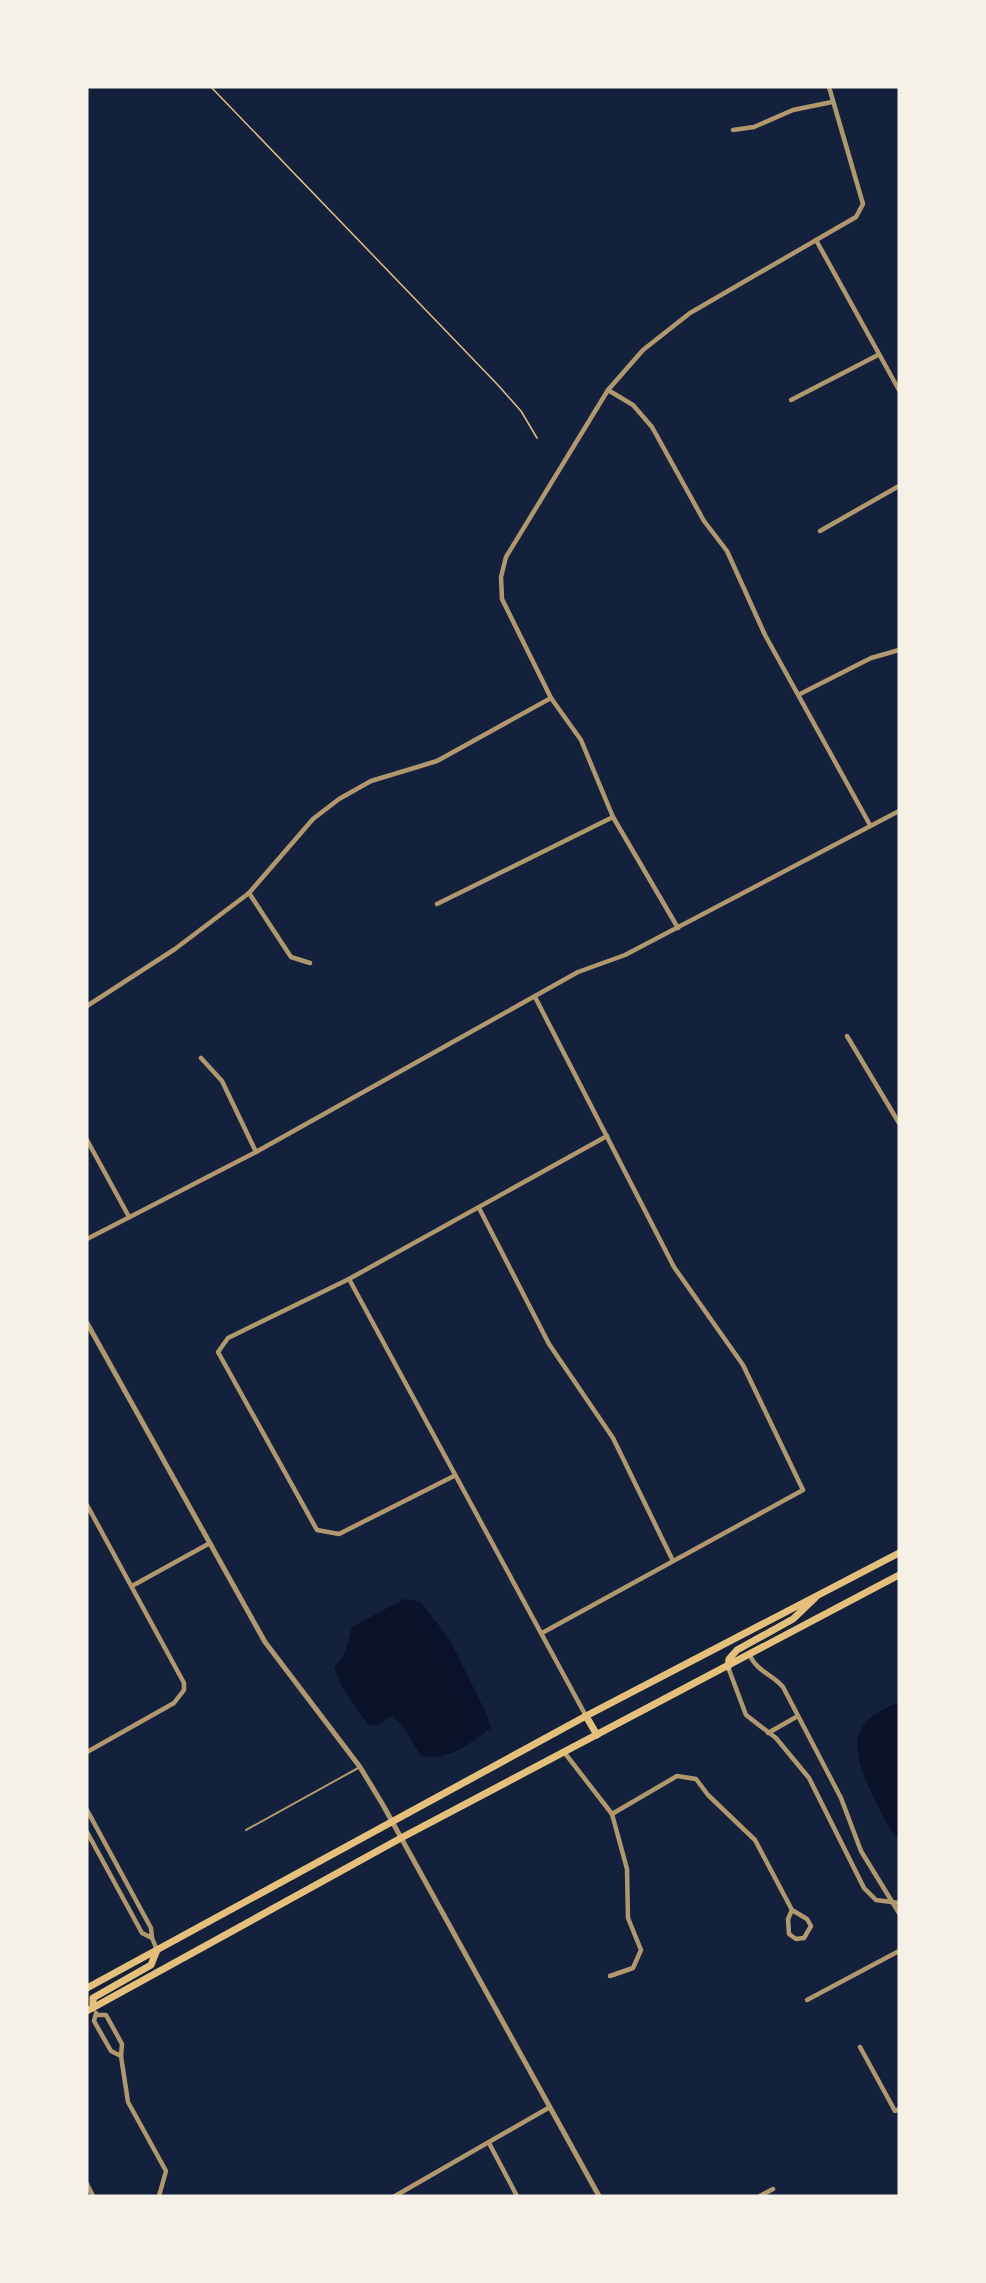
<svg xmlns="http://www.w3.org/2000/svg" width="986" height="2283" font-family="'Roboto Condensed',sans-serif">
	<rect width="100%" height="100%" fill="#14213d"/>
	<g fill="#0b132b">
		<path d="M 404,1599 L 421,1602 L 450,1640 L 488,1717 L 491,1728 C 471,1743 446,1763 420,1755 L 402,1725 L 392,1716 L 380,1724 L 369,1726 L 342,1687 L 334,1668 L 345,1653 L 352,1627 Z"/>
		<path d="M 899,1703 L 899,1839 C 889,1831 883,1815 877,1804 C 864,1777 842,1737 874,1715 C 883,1710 889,1705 899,1703 Z"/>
	</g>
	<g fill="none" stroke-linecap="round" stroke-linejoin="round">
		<path stroke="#e5c07b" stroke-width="1.5" d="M 211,87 L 497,384 L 521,411 L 537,438"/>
		<path stroke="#b1986c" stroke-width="2" d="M 246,1830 L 360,1767"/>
		<g stroke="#b1986c" stroke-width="4.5">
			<path d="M 733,130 L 754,127 L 793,110 L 832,102"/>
			<path d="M 816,240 L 899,390"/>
			<path d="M 608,390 L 633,405 L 652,427 L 704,521 L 727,551 L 765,635 L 870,825"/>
			<path d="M 791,400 L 878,355"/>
			<path d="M 820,531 L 899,486"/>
			<path d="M 800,694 L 871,658 L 899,650"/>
			<path d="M 249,893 L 291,957 L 310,963"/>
			<path d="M 437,904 L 613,817"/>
			<path d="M 678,928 L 613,817 L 581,740 L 551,698 L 502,599 L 501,577 L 506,557 L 608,390 L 643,350 L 690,313 L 856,217 L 863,204 L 829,87"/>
			<path d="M 535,997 L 674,1267 L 743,1365 L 803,1490 L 542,1633"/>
			<path d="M 87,1006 L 175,949 L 249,893 L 313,819 L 339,799 L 371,781 L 437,761 L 551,698"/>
			<path d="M 847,1036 L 899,1123"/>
			<path d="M 201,1058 L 222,1081 L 256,1152"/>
			<path d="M 87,1140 L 128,1215"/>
			<path d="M 479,1208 L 549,1344 L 613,1438 L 673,1561"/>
			<path d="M 87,1239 L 256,1152 L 578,972 L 625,955 L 899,811"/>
			<path d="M 349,1279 L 586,1716"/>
			<path d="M 454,1476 L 339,1534 L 317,1530 L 218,1352 L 228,1338 L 349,1279 L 607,1136"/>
			<path d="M 87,1505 L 184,1683 L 184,1690 L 174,1703 L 87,1752"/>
			<path d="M 132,1586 L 210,1543"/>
			<path d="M 750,1656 C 758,1672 772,1674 783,1687 L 841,1798 L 861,1851 L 899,1913"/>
			<path d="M 728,1667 L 746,1715 L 776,1738 L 809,1778 L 864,1888 L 876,1900 L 899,1903"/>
			<path d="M 768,1733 L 798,1716"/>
			<path d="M 564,1752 L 612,1814 L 627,1869 L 628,1918 L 641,1950 L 633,1968 L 610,1976"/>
			<path d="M 87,1810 L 151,1928 L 152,1938 L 157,1950"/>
			<path d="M 612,1814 L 677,1776 L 696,1779 L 708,1795 L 755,1840 L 792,1910 L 788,1919 L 789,1934 L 796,1939 L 804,1938 L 811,1926 L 807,1919 L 792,1910"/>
			<path d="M 87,1832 L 142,1933 L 152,1938"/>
			<path d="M 807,2000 L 899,1951"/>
			<path d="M 96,2013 L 94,2021 L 111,2051 L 121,2056"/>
			<path d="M 97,2015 L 106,2015 L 122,2044 L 121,2056 L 128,2102 L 166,2171 L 159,2196"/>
			<path d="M 860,2047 L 895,2111 L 899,2109"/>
			<path d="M 489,2143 L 517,2196"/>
			<path d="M 87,2184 L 93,2196"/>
			<path d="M 395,2196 L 550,2107"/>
			<path d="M 760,2196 L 773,2189"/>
		</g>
		<path stroke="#b1986c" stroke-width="5" d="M 87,1323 L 265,1642 L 360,1767 L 383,1805 L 599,2196"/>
		<g stroke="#e5c07b" stroke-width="7">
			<path d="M 728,1667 L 729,1659 L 737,1650 L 793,1619 L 815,1598"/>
			<path d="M 586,1716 L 597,1735"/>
			<path d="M 87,1988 L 586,1716 L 899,1553"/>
			<path d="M 93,2008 L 93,1998 L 151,1965 L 157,1950"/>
			<path d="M 87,2011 L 401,1838 L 899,1575"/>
		</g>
	</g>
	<rect width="986" height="2283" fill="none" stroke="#f6f1e7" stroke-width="177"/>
</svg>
